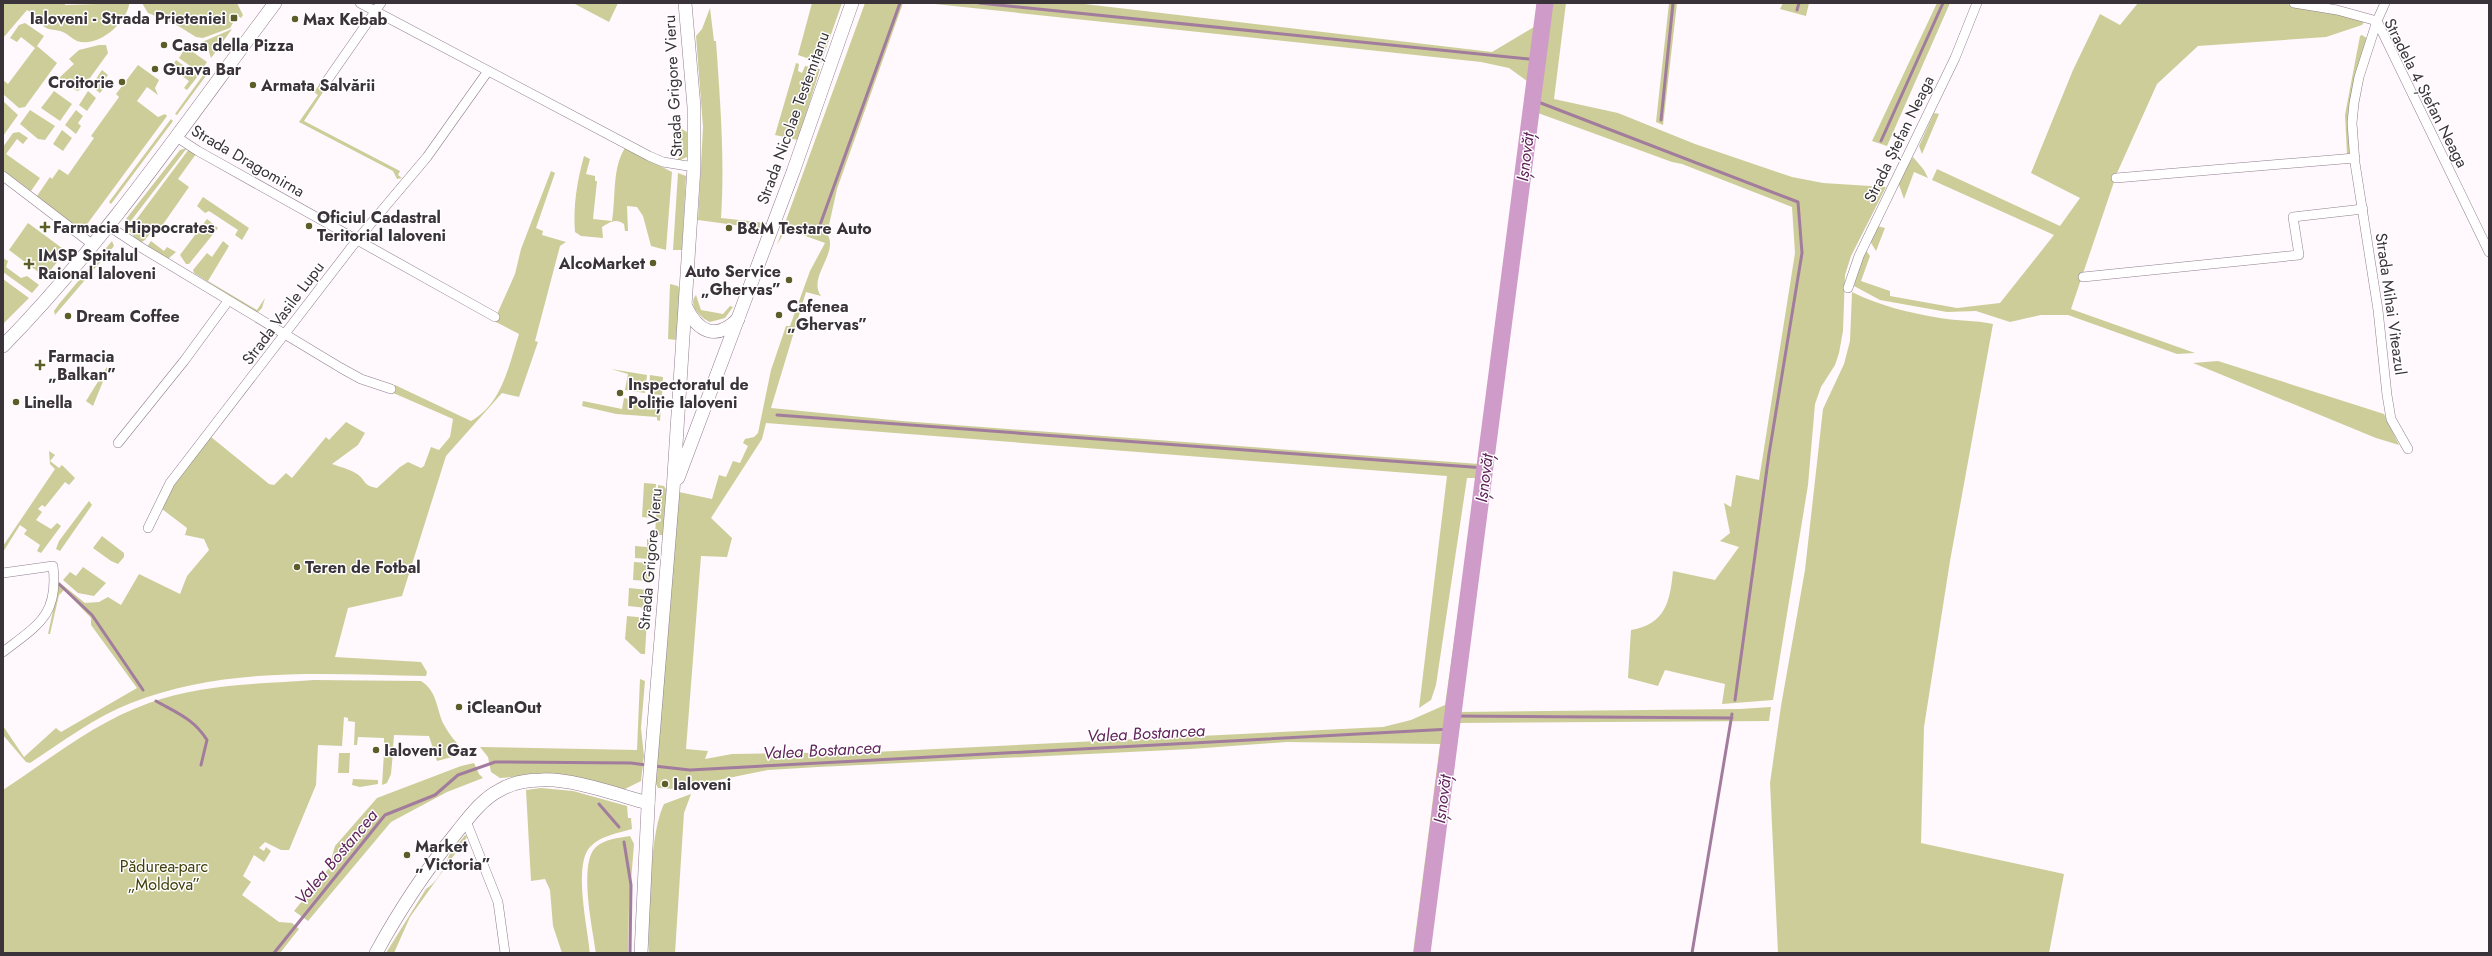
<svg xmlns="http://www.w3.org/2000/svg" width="2492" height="956" font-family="Jost,sans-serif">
	<rect width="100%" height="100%" fill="#fff8fd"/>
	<g fill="#cdcd99" fill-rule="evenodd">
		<path d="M 3,3 L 65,3 L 65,5 L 129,3 L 129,5 C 125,24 98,48 77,41 C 72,39 68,34 63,32 C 55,29 50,31 43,26 L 46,21 L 27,10 L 3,38 Z"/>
		<path d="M 142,3 L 237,3 L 243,15 L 241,18 L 235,14 L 230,20 L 233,23 L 230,28 L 203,38 L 196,37 L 175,24 L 148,13 Z"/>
		<path d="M 573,3 L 618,3 L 609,22 Z"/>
		<path d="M 812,3 L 842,3 L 821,63 L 798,55 Z"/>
		<path d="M 865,3 L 903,3 L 837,189 L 827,234 C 840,252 807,277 821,296 L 806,292 L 771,408 L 902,421 L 1479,464 L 1527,81 L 1509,68 L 1481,62 L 925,3 L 1076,3 L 1492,52 L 1534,27 L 1537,3 L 1566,3 L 1554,99 L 1618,113 L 1695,144 L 1792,177 L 1823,183 L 1886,187 L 1851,256 L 1845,275 L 1843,331 L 1839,353 L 1835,365 L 1821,387 L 1815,404 L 1808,485 L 1773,700 L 1722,704 L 1725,684 L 1665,670 L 1658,686 L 1628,678 L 1631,630 C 1666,624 1670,601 1673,571 L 1715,580 L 1739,547 L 1720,541 L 1730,533 L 1724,503 L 1731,507 L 1736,475 L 1759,480 L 1795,253 L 1792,207 L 1682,164 L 1672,162 L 1538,113 L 1459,712 L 1740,709 L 1771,707 L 1769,721 L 1457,723 L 1428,953 L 1413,953 L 1440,744 L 1287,742 L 1191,749 L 818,767 L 768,770 L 674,789 L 658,788 L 654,780 L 679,492 L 712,499 L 719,475 L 726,477 L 733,461 L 740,463 L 748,446 L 743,443 L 745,439 L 754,437 L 758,433 L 771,370 L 786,326 L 790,326 L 810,271 L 825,243 L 786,229 L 777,245 ZM 766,423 L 1447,476 L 1419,708 L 1431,700 L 1436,685 L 1467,478 L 1477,478 L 1445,705 L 1411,720 L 1383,727 L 874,752 L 732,754 L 705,759 L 708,751 L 686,749 L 701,556 L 727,557 L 732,538 L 711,518 L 762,439 Z"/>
		<path d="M 1669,3 L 1677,3 L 1663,125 L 1656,122 Z"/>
		<path d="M 1783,3 L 1809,3 L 1806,16 L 1780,9 Z"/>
		<path d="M 1937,3 L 1950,3 L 1887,146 L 1872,141 Z"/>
		<path d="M 2138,3 L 2284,3 L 2310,10 L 2347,14 L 2364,22 L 2362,25 L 2326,37 L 2198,46 L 2157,84 L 2117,173 L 2071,309 L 2195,353 L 2177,354 L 2068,315 L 2041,315 L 2010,322 L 1976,311 L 1947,312 L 1880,300 L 1854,286 L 1865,249 L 1870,256 L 1861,281 L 1890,291 L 1890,296 L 1957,308 L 2000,303 L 2054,235 L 1932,180 L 1937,169 L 2060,226 L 2080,198 L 2031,173 L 2073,70 L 2100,14 L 2120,25 Z"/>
		<path d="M 710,8 L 714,41 L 716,41 C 720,100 725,158 721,218 L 767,223 L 764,229 L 698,220 L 703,127 L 696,36 L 702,29 Z"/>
		<path d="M 25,23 L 44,36 L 37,46 L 57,63 L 25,107 L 19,108 L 3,94 L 3,80 L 8,84 L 35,48 L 21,37 L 17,42 L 10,38 L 19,25 Z"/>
		<path d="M 232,29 L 211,58 L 208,49 L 200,43 Z"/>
		<path d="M 2362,35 L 2368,39 L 2350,154 L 2347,154 L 2345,115 L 2360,36 Z"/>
		<path d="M 99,45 L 106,45 L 108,53 L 82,89 L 77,91 L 59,78 L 74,64 L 69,59 L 79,50 Z"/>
		<path d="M 184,50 L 190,50 L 207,62 L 200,73 L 179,58 Z"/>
		<path d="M 176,60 L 198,76 L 187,90 L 184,88 L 189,81 L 171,68 Z"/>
		<path d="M 796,63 L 799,64 L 798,71 L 802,73 L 805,66 L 820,69 L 798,140 L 775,135 Z"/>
		<path d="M 138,65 L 159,80 L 155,88 L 158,95 L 147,87 L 137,101 L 158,117 L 165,114 L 167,116 L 82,231 L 37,196 L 50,177 L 52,179 L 59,169 L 68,175 L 94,138 L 91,136 L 119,97 L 116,94 Z"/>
		<path d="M 209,67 L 211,69 L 177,115 L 175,114 Z"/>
		<path d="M 102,70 L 108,75 L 103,82 L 106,85 L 100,93 L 91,86 Z"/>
		<path d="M 319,85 L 325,89 L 304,121 L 400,171 L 398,175 L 402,178 L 397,179 L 393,171 L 299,122 L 318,95 L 314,92 Z"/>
		<path d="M 54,91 L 72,104 L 60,121 L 41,108 Z"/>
		<path d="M 88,91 L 96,98 L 87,111 L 79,105 Z"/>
		<path d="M 3,101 L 18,115 L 3,136 Z"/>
		<path d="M 30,110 L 55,126 L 45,140 L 38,139 L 20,124 Z"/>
		<path d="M 76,110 L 83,116 L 78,123 L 81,126 L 76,134 L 65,125 Z"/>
		<path d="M 1934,113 L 1939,114 L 1922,154 L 1919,146 Z"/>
		<path d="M 171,119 L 173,121 L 111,204 L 109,202 Z"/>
		<path d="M 680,128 L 687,132 L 687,157 L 678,161 Z"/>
		<path d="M 62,130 L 72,138 L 63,151 L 53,144 Z"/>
		<path d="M 19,132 L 28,138 L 23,144 L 17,139 L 6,154 L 40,178 L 31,191 L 3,170 L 3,147 L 13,133 Z"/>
		<path d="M 187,148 L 130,222 L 126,219 L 180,150 Z"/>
		<path d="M 625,148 L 672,172 L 666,250 L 651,246 L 643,216 L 637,207 L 627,206 L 628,231 L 625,231 L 624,224 C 616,218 610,222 602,227 L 603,238 L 581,236 L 575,232 C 573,206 577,181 584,156 L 590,159 L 586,174 L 595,176 L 595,181 L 597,181 L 593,219 L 612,221 C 616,197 612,168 625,148 Z"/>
		<path d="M 189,149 L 196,154 L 178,179 L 189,187 L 159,230 L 155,227 L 145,240 L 140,243 L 129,231 L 130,228 Z"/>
		<path d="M 1913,157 L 1924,170 L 1928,178 L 1914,172 L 1904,199 L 1898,182 Z"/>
		<path d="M 551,171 L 555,173 L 536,228 L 543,231 L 542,235 L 566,242 L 560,246 L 535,341 L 538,342 L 519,397 L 502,393 L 446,456 L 402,596 L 348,608 L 335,657 L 421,662 L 427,672 L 426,676 C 329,674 223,666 131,703 C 95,717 62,742 30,763 L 26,762 L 3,735 L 3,726 L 24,757 L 56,728 L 61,732 L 137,688 L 91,625 L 91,618 L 64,590 L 59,595 L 50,634 L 48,634 L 59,582 L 85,603 L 99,602 L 108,597 L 121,605 L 139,574 L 180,594 L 187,576 L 209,550 L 204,539 L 185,535 L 187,528 L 162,509 L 173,485 L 211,437 L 269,484 L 274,485 L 286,473 L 292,478 L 326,437 L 329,440 L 346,422 L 365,433 L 358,445 L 332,464 C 340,467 350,469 357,474 C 366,480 363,486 377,488 L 400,467 L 408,462 L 421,468 L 424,466 L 431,447 L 439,450 L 450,437 L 453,419 L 391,392 L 395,385 L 471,421 C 502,404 509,365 519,334 L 494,321 L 515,274 L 521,249 Z"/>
		<path d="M 678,173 L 686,176 L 682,250 L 673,250 Z"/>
		<path d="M 203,197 L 249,228 L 242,240 L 235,235 L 238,230 L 209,211 L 205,213 L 197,206 Z"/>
		<path d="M 207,219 L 218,228 L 189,264 L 186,264 L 180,255 Z"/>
		<path d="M 28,223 L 66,251 L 45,277 L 9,250 Z"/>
		<path d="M 1877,226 L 1885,228 L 1876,251 L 1870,241 Z"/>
		<path d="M 112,241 L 114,246 L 55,315 L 54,311 L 59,304 Z"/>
		<path d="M 151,241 L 164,251 L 167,247 L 176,252 L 168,259 L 147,247 Z"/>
		<path d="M 223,241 L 229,246 L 208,281 L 257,310 L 265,298 L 262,308 L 257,313 L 194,273 L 193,270 L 207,253 L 212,257 Z"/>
		<path d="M 3,258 L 8,261 L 6,267 L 21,278 L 27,276 L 39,285 L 32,293 L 3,272 Z"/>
		<path d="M 3,279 L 29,298 L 3,324 Z"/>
		<path d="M 670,284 L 678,286 L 680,290 L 676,340 L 668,339 Z"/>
		<path d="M 1852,292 C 1880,306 1910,313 1940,318 C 1958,321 1975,320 1993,324 L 1950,561 L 1924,727 L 1921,843 L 2064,874 L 2049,953 L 1778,953 L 1770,783 L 1781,706 L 1805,570 L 1823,409 L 1844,364 L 1850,341 Z"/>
		<path d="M 696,295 L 701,310 L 723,314 L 730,306 L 733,307 L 725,318 L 710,322 C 701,318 687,305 696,295 Z"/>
		<path d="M 2218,361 L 2384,414 L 2399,445 L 2376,438 L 2193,363 Z"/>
		<path d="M 107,367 L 108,369 L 93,406 L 86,401 Z"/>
		<path d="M 611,369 L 647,375 L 645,393 L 625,390 L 628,374 Z"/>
		<path d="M 650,375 L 663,377 L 662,395 L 649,394 Z"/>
		<path d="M 624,398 L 661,405 L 660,421 L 657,420 L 657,417 L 616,414 L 582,406 L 583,401 L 622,409 Z"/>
		<path d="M 49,451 L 55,455 L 50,461 L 59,468 L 62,465 L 75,478 L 69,485 L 65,482 L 45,507 L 42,505 L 38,509 L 42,512 L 36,520 L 51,529 L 57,523 L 61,526 L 41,553 L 37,551 L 40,545 L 24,534 L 27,530 L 20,525 L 3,552 L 3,546 L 55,469 L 50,464 Z"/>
		<path d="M 644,483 L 656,484 L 653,518 L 642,517 Z"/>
		<path d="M 658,485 L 664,486 L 667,491 L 663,535 L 655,535 Z"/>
		<path d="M 89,501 L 92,505 L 60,551 L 56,549 L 59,541 Z"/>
		<path d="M 102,536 L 124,553 L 124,557 L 118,564 L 111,561 L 93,548 Z"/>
		<path d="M 647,539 L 651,540 L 650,559 L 635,558 L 635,546 L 647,547 Z"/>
		<path d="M 634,562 L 650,563 L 649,581 L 633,580 Z"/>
		<path d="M 83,567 L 106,583 L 94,596 L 78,593 L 63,580 L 70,572 L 76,576 Z"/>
		<path d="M 629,588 L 649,590 L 647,608 L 628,606 Z"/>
		<path d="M 627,616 L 647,618 L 645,654 L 641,654 L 625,639 Z"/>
		<path d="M 640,679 L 645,681 L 641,728 L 644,756 L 641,781 L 623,790 L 535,775 L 500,778 L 491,772 L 488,757 L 480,747 L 637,750 Z"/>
		<path d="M 314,680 L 421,681 C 437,691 436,707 443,723 C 449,734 455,742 464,750 L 463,754 L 437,761 L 429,736 L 394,735 L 393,748 L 384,746 L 384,738 L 358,737 L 357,745 L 354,745 L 355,722 L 348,721 L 348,718 L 344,717 L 342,746 L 318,745 L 316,785 L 289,850 L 281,850 L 265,842 L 259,848 L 264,851 L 266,847 L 271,851 L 264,862 L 254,855 L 243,876 L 251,882 L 242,895 L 279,922 L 292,923 L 299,929 L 280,953 L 3,953 L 3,790 C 50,759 95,722 149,703 C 200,684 259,684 314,680 Z"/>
		<path d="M 393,752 L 391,774 L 387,783 L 382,785 L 384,753 Z"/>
		<path d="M 339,753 L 350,753 L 349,773 L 338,773 Z"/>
		<path d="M 474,763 L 479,774 L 483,778 L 447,792 L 391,822 L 308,921 L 294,911 L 333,863 L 331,860 L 335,846 L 377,798 L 461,766 Z"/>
		<path d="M 353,779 L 378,780 L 378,784 L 360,787 L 352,785 Z"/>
		<path d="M 541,788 L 573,791 L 627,806 L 628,818 L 631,818 L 632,829 C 618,833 600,836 590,847 C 573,865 588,929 590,953 L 562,953 L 553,926 L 550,890 L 545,879 L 531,881 L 526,790 Z"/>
		<path d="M 691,794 L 684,813 L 675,953 L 649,953 C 647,920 650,832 664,804 Z"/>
		<path d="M 465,835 L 467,837 L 410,917 L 394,953 L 386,953 L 426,889 C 437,882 443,870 448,858 C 451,850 460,842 465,835 Z"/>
		<path d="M 630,836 L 634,844 L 629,906 L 628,953 L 596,953 C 593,930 578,863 596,847 C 605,839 618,838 630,836 Z"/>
	</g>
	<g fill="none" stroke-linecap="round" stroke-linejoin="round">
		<g stroke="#a27c9d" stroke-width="3">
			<path d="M 979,3 L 1538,60"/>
			<path d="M 1797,10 L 1799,3"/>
			<path d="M 1533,100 L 1798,202 L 1802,253 L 1769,454 L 1735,700"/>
			<path d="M 1661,120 L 1673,3"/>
			<path d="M 1881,141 L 1943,3"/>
			<path d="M 820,225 L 900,3"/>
			<path d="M 777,415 L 1485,468"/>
			<path d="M 59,584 L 92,615 L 143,690"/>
			<path d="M 156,701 C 177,713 194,719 207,740 L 201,765"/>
			<path d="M 1453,716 L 1732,718"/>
			<path d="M 654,766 L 690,770 L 1451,729"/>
			<path d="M 599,804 L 619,827"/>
			<path d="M 624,842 L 631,885 L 630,953"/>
			<path d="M 274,953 L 385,815 L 435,795 L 458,775 L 495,762 L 631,763 L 646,765"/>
			<path d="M 1692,953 L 1732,714"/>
		</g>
		<path stroke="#cf9bc8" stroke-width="17" d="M 1422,953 L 1545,3"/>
		<g stroke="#8f7f8d" stroke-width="10">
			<g id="street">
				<path d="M 360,3 L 649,156 L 663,162 L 694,167"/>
				<path d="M 2294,3 L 2337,10 L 2377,21 L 2489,252"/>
				<path d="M 2385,3 L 2377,21 L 2359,77 L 2354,103 L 2352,123 L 2355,163 L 2378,310 L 2387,395 L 2391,419 L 2408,449"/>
				<path d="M 324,85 L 381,3"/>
				<path d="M 175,136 L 198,151 L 495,317"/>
				<path d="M 3,176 L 92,244"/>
				<path d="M 2116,178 L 2355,158"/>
				<path d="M 107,225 L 142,248 L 341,368 L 361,379 L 391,389"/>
				<path d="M 2083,277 L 2299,255 L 2293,217 L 2363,209"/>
				<path d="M 1848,288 L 1859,256 L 1955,58 L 1977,3"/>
				<path d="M 118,443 L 184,361 L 228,301"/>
				<path d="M 148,528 L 170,483 L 357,240 L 427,157 L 488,71"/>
				<path d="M 3,573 L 53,566 C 59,615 38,625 3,652"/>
				<path d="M 466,821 L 498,902 L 505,953"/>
			</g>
		</g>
		<g stroke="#8f7f8d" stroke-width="14">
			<g id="secondary">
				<path d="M 686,307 C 698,332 716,341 738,319"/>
				<path d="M 3,346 C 105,242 188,119 275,3"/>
				<path d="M 678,478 L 793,172 L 852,3"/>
				<path d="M 376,953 C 400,909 425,871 457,832 C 469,817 482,799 500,790 C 512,783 527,780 541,780 C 571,778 618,795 648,803"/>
				<path d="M 641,953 L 649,786 L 673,491 L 694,167 L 694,107 L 685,3"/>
			</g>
		</g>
		<use href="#street" stroke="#fff" stroke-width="9"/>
		<use href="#secondary" stroke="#fff" stroke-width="13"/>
	</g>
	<g fill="#5d5d29" stroke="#fff" stroke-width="1.5">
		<rect x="230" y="14" width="8" height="8" rx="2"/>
		<circle cx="295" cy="19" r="4"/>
		<circle cx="164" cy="45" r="4"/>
		<circle cx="155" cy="69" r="4"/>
		<circle cx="122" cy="82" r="4"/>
		<circle cx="253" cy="85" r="4"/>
		<circle cx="309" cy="226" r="4"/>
		<path d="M43 221h4v4h4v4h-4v4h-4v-4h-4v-4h4z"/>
		<circle cx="729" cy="228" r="4"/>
		<circle cx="653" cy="263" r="4"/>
		<path d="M27 258h4v4h4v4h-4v4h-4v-4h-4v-4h4z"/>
		<circle cx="789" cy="280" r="4"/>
		<circle cx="779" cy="315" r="4"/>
		<circle cx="68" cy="316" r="4"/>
		<path d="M38 359h4v4h4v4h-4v4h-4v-4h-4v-4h4z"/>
		<circle cx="620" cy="393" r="4"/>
		<circle cx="16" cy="402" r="4"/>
		<circle cx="297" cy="567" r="4"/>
		<circle cx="459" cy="707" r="4"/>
		<circle cx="376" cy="750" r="4"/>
		<circle cx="665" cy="784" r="4"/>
		<circle cx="407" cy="855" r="4"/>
	</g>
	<g text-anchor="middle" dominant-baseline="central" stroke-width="3" stroke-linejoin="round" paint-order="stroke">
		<g font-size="16" font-weight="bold" fill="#3a3339" stroke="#fff" text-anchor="start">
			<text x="226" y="18" text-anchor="end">Ialoveni - Strada Prieteniei</text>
			<text x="303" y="19">Max Kebab</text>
			<text x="172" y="45">Casa della Pizza</text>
			<text x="163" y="69">Guava Bar</text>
			<text x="114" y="82" text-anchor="end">Croitorie</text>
			<text x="261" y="85">Armata Salvării</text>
			<text x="317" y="217">Oficiul Cadastral<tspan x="317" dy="18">Teritorial Ialoveni</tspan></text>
			<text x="53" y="227">Farmacia Hippocrates</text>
			<text x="737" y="228">B&amp;M Testare Auto</text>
			<text x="38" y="255">IMSP Spitalul<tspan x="38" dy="18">Raional Ialoveni</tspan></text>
			<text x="645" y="263" text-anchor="end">AlcoMarket</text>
			<text x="781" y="271" text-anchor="end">Auto Service<tspan x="781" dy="18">„Ghervas”</tspan></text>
			<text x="787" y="306">Cafenea<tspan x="787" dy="18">„Ghervas”</tspan></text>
			<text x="76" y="316">Dream Coffee</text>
			<text x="48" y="356">Farmacia<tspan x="48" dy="18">„Balkan”</tspan></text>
			<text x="628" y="384">Inspectoratul de<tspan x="628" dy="18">Poliție Ialoveni</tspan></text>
			<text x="24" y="402">Linella</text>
			<text x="305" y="567">Teren de Fotbal</text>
			<text x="467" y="707">iCleanOut</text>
			<text x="384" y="750">Ialoveni Gaz</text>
			<text x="673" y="784">Ialoveni</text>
			<text x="415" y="846">Market<tspan x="415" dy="18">„Victoria”</tspan></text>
		</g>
		<g font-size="16" fill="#3a3339" stroke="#fff">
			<text transform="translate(673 86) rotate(-93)">Strada Grigore Vieru</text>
			<text transform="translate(2426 93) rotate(63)">Stradela 4 Ștefan Neaga</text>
			<text transform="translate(793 118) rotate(-70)">Strada Nicolae Testemițanu</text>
			<text transform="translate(1899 139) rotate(-64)">Strada Ștefan Neaga</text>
			<text transform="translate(248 161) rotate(30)">Strada Dragomirna</text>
			<text transform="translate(2391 304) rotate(82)">Strada Mihai Viteazul</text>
			<text transform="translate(283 313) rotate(-53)">Strada Vasile Lupu</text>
			<text transform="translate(650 559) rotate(-85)">Strada Grigore Vieru</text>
		</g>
		<g font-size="16" fill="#41400c" stroke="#fff">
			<text x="164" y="866">Pădurea-parc<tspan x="164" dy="18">„Moldova”</tspan></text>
		</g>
		<g font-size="17" font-style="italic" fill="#61245c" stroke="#fff">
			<text transform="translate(1525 157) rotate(-83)">Ișnovăț</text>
			<text transform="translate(1484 478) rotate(-83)">Ișnovăț</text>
			<text transform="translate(1146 733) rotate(-3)">Valea Bostancea</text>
			<text transform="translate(822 750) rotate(-3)">Valea Bostancea</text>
			<text transform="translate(1442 799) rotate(-83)">Ișnovăț</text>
			<text transform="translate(336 857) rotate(-50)">Valea Bostancea</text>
		</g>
	</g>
	<rect width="2492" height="956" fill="none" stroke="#3a3339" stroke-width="8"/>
</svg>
